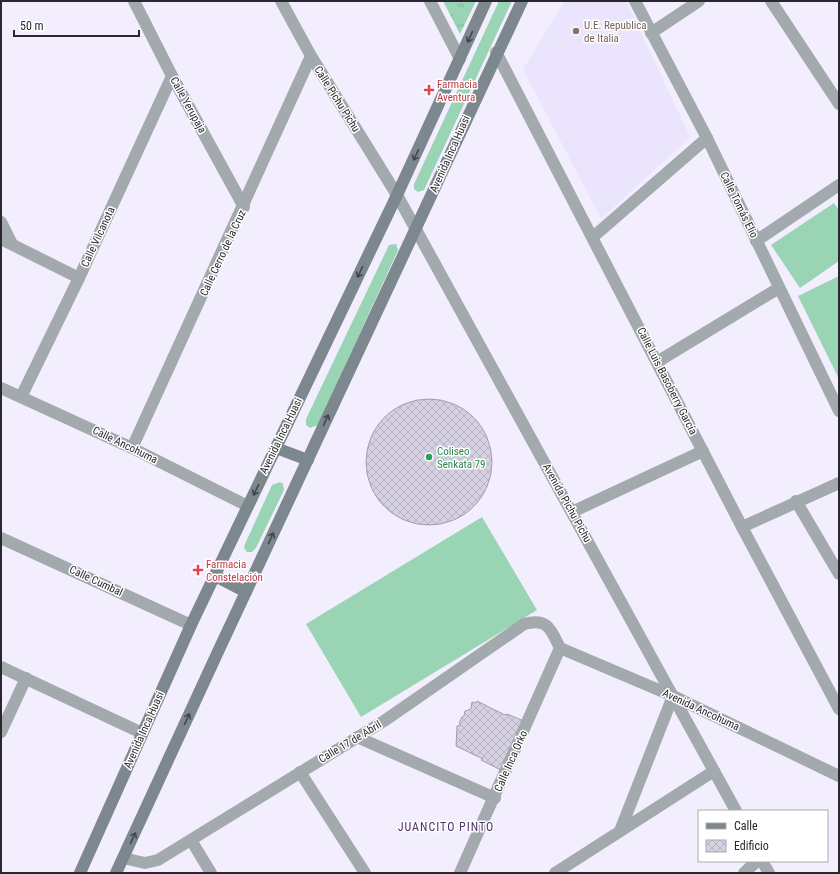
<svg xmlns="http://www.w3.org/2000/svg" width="840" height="874" font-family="'Roboto Condensed',sans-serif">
	<defs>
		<pattern id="park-tufts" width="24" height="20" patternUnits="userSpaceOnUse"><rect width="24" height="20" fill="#99d5b4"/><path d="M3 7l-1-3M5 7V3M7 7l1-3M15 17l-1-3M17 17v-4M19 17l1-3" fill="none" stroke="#84b79b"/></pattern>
		<pattern id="building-cross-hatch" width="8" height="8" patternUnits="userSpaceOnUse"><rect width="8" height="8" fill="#d5d1e2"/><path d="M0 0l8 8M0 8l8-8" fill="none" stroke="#b7b3c2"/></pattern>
	</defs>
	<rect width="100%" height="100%" fill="#f2eefe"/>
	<path fill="#eae5fd" d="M 565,1 L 626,1 L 690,137 L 601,219 L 523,69 Z"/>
	<g fill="#99d5b4">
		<path d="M 499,1 L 512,1 L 424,190 L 418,192 L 414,189 L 414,184 Z"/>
		<path d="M 834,203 L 839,210 L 839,261 L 800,288 L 771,245 Z"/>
		<path d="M 396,244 L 398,250 L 318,425 L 310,428 L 306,425 L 306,419 L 389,245 Z"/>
		<path d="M 839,276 L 839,379 L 798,296 Z"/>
		<path d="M 280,482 L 283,484 L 284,490 L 256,548 L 252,552 L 247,552 L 244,548 L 245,544 L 272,485 Z"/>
		<path d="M 482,517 L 537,610 L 361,717 L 306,624 Z"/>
	</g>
	<path fill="url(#park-tufts)" d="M 443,1 L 476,1 L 460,34 Z"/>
	<g fill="url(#building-cross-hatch)" stroke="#a19dad">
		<circle cx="429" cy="462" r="63"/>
		<path d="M 477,701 L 505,715 L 507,714 L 524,721 L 501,770 L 481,760 L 483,759 L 456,746 L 457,726 L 461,725 L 459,723 L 462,717 L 464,716 L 465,711 L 471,709 L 472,702 L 476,703 Z"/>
	</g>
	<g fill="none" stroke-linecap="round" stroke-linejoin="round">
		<g stroke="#a3aaae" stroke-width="12">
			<path d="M 134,1 L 172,76 L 244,207"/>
			<path d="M 281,1 L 311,56 L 397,195 L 736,811"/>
			<path d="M 430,1 L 460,59"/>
			<path d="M 635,1 L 707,138 L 839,411"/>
			<path d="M 771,1 L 839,104"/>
			<path d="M 651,33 L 699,1"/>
			<path d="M 496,52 L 742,527 L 839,709"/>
			<path d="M 1,222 L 12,244"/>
			<path d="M 593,237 L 707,138"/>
			<path d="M 1,239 L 79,278"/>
			<path d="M 756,241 L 839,185"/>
			<path d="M 657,362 L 779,288"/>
			<path d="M 1,388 L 132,448 L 248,506"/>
			<path d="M 21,397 L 79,278 L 172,76"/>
			<path d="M 132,448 L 311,56"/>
			<path d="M 796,501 L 839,574"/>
			<path d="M 572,512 L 703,451"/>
			<path d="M 742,527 L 839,483"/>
			<path d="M 1,538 L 191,625"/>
			<path d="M 560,648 L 673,696 L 839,776"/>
			<path d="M 1,667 L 142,733"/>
			<path d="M 1,732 L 26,678"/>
			<path d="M 357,737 L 495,798"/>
			<path d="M 300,772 L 365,873"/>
			<path d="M 620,831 L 673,696"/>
			<path d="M 191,840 L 211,873"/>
			<path d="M 123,858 L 145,863 L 158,860 L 384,721 L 524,624 C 548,617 551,630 560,648"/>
			<path d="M 762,861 L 769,873"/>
			<path d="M 460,873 L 560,648"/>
			<path d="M 555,873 L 714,771"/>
			<path d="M 744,873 L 757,861"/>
		</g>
		<g stroke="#7d888e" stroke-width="12">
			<path d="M 276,448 L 308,460"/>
			<path d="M 215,576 L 246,592"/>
			<path d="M 80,873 L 191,625 L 397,195 L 486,1"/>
			<path d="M 116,873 L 216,656 L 522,1"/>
		</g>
	</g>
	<defs><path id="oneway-shaft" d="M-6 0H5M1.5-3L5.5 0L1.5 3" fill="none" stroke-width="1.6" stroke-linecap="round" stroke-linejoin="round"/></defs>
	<g stroke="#43454b">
		<use href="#oneway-shaft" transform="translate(470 37) rotate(114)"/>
		<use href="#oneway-shaft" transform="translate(416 155) rotate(115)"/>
		<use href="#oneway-shaft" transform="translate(360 272) rotate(116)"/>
		<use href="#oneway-shaft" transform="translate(326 420) rotate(-65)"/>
		<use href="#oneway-shaft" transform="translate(256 490) rotate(116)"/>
		<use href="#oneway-shaft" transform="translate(271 538) rotate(-65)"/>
		<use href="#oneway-shaft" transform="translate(187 719) rotate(-65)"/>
		<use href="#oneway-shaft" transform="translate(133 838) rotate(-65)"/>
	</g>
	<circle fill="#8d6e63" stroke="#fff" stroke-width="1.5" cx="576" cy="31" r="4"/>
	<g fill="#e0444e" stroke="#fff" stroke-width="1.5">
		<path d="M427 84h4v4h4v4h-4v4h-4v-4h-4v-4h4z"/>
		<path d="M196 564h4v4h4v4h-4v4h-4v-4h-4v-4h4z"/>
	</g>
	<circle fill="#2e9e5b" stroke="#fff" stroke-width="1.5" cx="429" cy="457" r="4"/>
	<g text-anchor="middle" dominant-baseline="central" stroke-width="3" stroke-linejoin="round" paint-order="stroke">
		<g font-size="11" fill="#785e54" stroke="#fff" text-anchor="start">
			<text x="584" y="25">U.E. Republica<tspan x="584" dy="13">de Italia</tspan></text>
		</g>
		<g font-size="11" fill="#be3a42" stroke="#fff" text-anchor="start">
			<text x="437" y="84">Farmacia<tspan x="437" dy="13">Aventura</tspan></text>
			<text x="206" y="564">Farmacia<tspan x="206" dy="13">Constelación</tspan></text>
		</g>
		<g font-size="11" fill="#2a282e" stroke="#fff">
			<text transform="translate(337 99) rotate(58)">Calle Pichu Pichu</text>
			<text transform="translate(188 105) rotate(61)">Calle Yerupaja</text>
			<text transform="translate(450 154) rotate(-66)">Avenida Inca Huasi</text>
			<text transform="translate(739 205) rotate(64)">Calle Tomás Elio</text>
			<text transform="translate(98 237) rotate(-65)">Calle Vilcanota</text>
			<text transform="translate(223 253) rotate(-65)">Calle Cerro de la Cruz</text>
			<text transform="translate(667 381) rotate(63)">Calle Luis Basoberry García</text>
			<text transform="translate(281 436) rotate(-64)">Avenida Inca Huasi</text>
			<text transform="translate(125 445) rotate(26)">Calle Ancohuma</text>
			<text transform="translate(567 503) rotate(61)">Avenida Pichu Pichu</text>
			<text transform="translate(96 581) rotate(25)">Calle Cumbal</text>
			<text transform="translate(701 710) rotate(25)">Avenida Ancohuma</text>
			<text transform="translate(144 730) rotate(-66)">Avenida Inca Huasi</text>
			<text transform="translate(350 742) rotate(-31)">Calle 17 de Abril</text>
			<text transform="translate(511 761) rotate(-66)">Calle Inca Orko</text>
		</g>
		<g font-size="11" fill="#27864d" stroke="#fff" text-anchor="start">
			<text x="437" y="451">Coliseo<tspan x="437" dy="13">Senkata 79</tspan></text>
		</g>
		<g font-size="12" letter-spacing="1" fill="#4e306a" stroke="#fff">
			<text x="446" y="827">JUANCITO PINTO</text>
		</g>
	</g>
	<rect width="840" height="874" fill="none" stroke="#2a282e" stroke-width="4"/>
	<rect x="698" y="810" width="130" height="52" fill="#ffffff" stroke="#aaa9ab"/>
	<rect x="706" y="823" width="20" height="6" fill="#7d888e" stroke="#aaa9ab"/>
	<text x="734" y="830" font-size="12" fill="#2a282e">Calle</text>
	<rect x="706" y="840" width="20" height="12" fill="url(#building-cross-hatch)" stroke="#aaa9ab"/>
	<text x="734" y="850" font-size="12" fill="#2a282e">Edificio</text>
	<path d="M14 30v6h125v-6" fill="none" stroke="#2a282e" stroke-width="2"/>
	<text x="20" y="30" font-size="12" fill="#2a282e" stroke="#ffffff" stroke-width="3" paint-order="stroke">50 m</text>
</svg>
